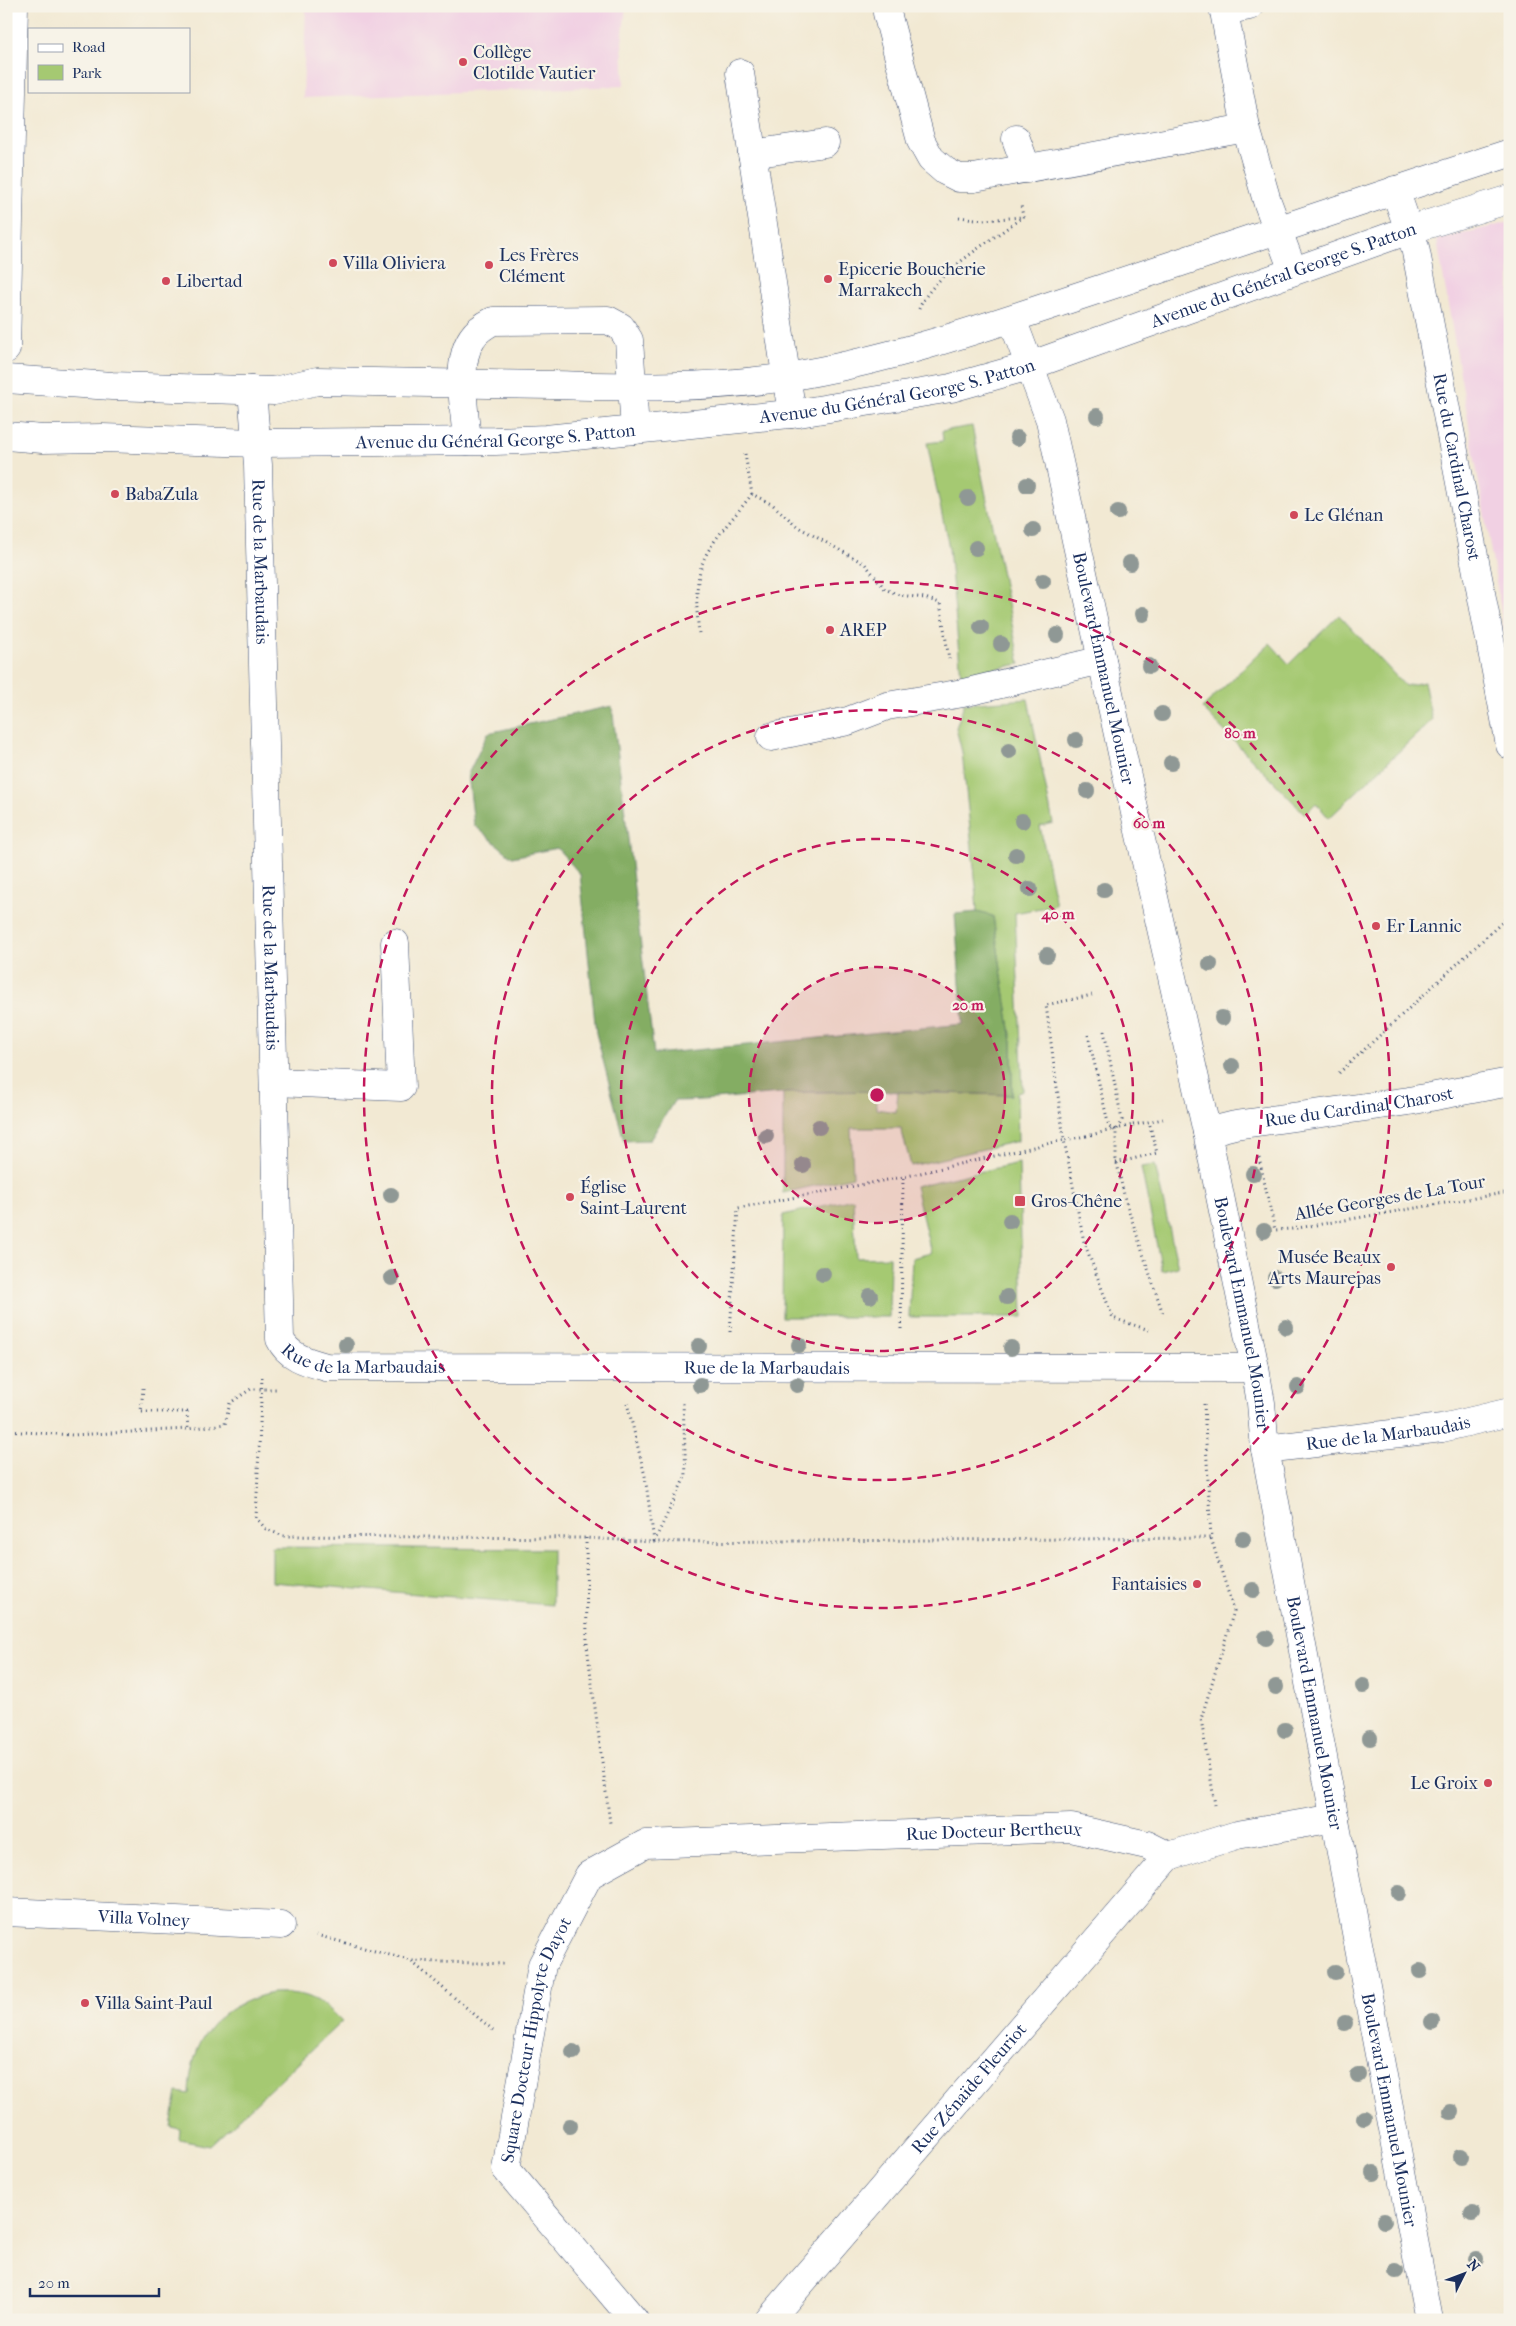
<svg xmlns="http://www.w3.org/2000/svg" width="1516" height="2326" font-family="'IM FELL French Canon',serif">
	<rect width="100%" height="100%" fill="#f7f3e8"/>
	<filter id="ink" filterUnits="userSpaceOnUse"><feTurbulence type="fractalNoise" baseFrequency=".02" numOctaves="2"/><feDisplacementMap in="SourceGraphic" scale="10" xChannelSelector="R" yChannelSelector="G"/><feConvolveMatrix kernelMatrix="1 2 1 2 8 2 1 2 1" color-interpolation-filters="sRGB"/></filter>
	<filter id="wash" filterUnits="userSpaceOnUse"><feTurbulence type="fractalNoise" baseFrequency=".0096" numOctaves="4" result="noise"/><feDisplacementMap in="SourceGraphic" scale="20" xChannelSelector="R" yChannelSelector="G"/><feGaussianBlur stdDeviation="1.12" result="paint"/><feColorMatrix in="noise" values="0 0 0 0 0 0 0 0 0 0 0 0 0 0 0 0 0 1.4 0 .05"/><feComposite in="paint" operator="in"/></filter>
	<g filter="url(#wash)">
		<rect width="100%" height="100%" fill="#f2e9d3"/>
		<g fill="#f1d0e3">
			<path d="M 306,6 L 626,6 L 622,42 L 624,86 L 303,98 Z"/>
			<path d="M 1510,222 L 1510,662 L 1437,240 Z"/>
		</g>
		<g fill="#a5c972" stroke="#607c68">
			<path d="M 972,426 L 1020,664 L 961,675 L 949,548 L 927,443 L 943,441 L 942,431 Z"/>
			<path d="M 1339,615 L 1405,686 L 1424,682 L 1432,720 L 1329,818 L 1316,803 L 1305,814 L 1202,708 L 1270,643 L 1289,664 Z"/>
			<path d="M 1028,699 L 1053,823 L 1040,826 L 1056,905 L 1015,913 L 1023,1091 L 1017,1093 L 1018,1141 L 911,1166 L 901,1128 L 851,1128 L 853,1177 L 783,1193 L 783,1093 L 876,1091 L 876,1109 L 896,1112 L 898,1092 L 1012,1095 L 1012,1042 L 993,917 L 977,912 L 976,896 L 977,896 L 962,752 L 956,728 L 964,704 Z"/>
			<path d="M 1019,1163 L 1023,1317 L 909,1317 L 912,1258 L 931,1253 L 915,1186 Z"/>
			<path d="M 1155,1165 L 1178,1267 L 1162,1271 L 1141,1167 Z"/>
			<path d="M 853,1199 L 856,1258 L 890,1257 L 889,1317 L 782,1317 L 783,1215 Z"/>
			<path d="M 272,1547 L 552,1549 L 552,1605 L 272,1582 Z"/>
			<path d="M 272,1993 C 307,1992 318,1997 342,2021 L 210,2146 L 179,2140 L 180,2129 L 171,2127 L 177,2092 L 189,2094 C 191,2038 218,2005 272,1993 Z"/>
		</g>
		<path fill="#84ad64" stroke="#506e61" d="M 612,706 L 654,1054 L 963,1024 L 955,914 L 977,912 L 993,916 L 1012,1042 L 1012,1095 C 936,1093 860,1089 784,1093 C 747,1095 711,1101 674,1101 L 650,1140 L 624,1141 L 596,1033 L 580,874 L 557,848 L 512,857 L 474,825 L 468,774 L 488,733 Z"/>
	</g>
	<g filter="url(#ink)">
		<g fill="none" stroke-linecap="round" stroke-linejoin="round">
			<g stroke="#3b4b70" stroke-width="29">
				<g id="minor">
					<path d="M 887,6 L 887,13 L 921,141 L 931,159 L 945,171 L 959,178 L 974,178 L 1246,128"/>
					<path d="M 1223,6 L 1246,128 L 1267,201 L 1293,271"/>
					<path d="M 1224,11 L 1249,6"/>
					<path d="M 740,73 L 792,414"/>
					<path d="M 1016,139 L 1027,169"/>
					<path d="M 752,154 L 825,143"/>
					<path id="s1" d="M 1395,190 L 1415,247 L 1510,745"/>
					<path id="s2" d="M 1012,319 L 1050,420 L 1135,813 L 1207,1132 L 1255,1368 L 1261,1403 L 1265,1449 L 1429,2320"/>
					<path d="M 6,349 L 14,6"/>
					<path id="s3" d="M 252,390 L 258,465 L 280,1339 C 288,1357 308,1362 326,1367 C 635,1366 945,1370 1255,1368"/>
					<path d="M 467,441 C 465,412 455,363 472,338 C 477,330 485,325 493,321 L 608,320 L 621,327 L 629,340 L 635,430"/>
					<path d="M 771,737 L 848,721 L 887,706 L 963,693 L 1102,660"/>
					<path d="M 274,1082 L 401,1087 L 395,943"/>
					<path id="s4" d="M 1207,1132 L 1235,1125 L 1409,1101 L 1510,1082"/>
					<path id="s5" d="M 1265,1449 L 1442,1428 L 1510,1412"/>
					<path id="s6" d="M 6,1912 L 281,1925"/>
					<path id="s7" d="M 634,2320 L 506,2169 L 542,1965 L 589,1875 L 645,1844 L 1071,1828 L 1147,1845 L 1169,1856 L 1237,1835 L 1335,1818"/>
					<path id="s8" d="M 769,2320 L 1169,1856"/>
				</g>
			</g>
			<g stroke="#3b4b70" stroke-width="29">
				<g id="major">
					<path d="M 6,379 L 112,386 L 274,391 L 317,381 C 395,382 473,383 552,385 C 629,387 708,389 786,377 C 894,360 997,323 1100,289 C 1237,244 1373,197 1510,153"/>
					<path id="s9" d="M 6,436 L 43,439 L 102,438 L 257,443 L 495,441 L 546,439 L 799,413 L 951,388 L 1029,366 L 1409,230 L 1510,199"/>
				</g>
			</g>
			<g stroke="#3b4b70" stroke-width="3" stroke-dasharray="1 4" stroke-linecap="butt">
				<path d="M 959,217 L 983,220 L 1023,217"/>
				<path d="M 919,309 C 932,275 993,239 1023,217 L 1021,205"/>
				<path d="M 745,454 L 752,494"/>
				<path d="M 699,633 C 696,608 694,576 707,553 C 719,532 738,513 752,494 L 773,505 L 798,527 L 865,564 L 885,589 L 899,595 L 925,598 L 940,603 L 949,659"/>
				<path d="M 1104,1031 L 1122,1120 L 1116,1131"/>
				<path d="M 1088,1035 L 1109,1127 L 1116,1131 L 1116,1159 L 1125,1199 L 1163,1314"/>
				<path d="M 1339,1073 L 1510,915"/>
				<path d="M 1133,1125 L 1163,1119"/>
				<path d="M 1086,1136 L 1064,1140 L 1084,1242 L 1113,1318 L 1149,1330"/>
				<path d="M 1259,1158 L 1275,1230 L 1292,1229 L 1510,1192"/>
				<path d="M 1116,1163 L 1157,1153 L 1149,1122"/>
				<path d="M 901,1329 L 903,1177"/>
				<path d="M 730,1332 L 738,1208 L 903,1177 L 1064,1140 L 1046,1005 L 1092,995"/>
				<path d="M 262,1377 L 256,1518 L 266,1529 L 283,1536 L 586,1538 L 654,1542 L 1211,1538"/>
				<path d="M 143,1388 L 141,1412 L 187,1412 L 188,1429"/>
				<path d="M 627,1403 L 645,1476 L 654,1541"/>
				<path d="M 1204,1404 L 1211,1538 L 1234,1611 L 1201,1719 L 1215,1805"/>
				<path d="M 6,1431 L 73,1435 L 188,1429 L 225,1424 L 230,1403 L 251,1389 L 277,1389"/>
				<path d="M 586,1538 L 587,1646 L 610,1823"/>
				<path d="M 654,1542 L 686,1475 L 683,1403"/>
				<path d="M 316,1935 L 412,1961 L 506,1964"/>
				<path d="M 412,1962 L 493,2030"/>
			</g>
			<use href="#minor" stroke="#fff" stroke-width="28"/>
			<use href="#major" stroke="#fff" stroke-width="28"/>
			<path stroke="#3b4b70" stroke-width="3" stroke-dasharray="1 4" stroke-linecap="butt" d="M 1086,1136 L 1133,1125"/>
		</g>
		<g fill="#8f9895">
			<circle cx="1097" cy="416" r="8"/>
			<circle cx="1017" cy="438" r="8"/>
			<circle cx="1027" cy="485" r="8"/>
			<circle cx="968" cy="498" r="8"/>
			<circle cx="1118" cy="512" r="8"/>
			<circle cx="1033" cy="530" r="8"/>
			<circle cx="976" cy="548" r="8"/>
			<circle cx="1130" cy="563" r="8"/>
			<circle cx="1043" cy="581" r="8"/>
			<circle cx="1143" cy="614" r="8"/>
			<circle cx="981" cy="627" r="8"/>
			<circle cx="1057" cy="635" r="8"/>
			<circle cx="1001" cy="644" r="8"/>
			<circle cx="1149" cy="666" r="8"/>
			<circle cx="1162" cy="714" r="8"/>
			<circle cx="1076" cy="740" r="8"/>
			<circle cx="1009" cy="751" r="8"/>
			<circle cx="1171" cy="763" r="8"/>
			<circle cx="1087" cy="791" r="8"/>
			<circle cx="1022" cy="821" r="8"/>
			<circle cx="1016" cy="855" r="8"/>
			<circle cx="1030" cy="889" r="8"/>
			<circle cx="1104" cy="890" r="8"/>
			<circle cx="1047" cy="955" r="8"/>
			<circle cx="1210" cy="964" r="8"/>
			<circle cx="1222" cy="1018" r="8"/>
			<circle cx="1232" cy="1066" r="8"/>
			<circle cx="819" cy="1127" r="8"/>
			<circle cx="766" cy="1136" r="8"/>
			<circle cx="803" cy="1165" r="8"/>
			<circle cx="1253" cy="1174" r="8"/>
			<circle cx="391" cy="1195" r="8"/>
			<circle cx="1010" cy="1221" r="8"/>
			<circle cx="1264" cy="1231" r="8"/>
			<circle cx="823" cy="1274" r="8"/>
			<circle cx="392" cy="1278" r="8"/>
			<circle cx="1275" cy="1278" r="8"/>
			<circle cx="870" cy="1296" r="8"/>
			<circle cx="1007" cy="1297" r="8"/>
			<circle cx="1286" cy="1327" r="8"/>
			<circle cx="346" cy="1345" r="8"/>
			<circle cx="799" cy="1345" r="8"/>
			<circle cx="699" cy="1346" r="8"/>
			<circle cx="1011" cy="1348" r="8"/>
			<circle cx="700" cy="1385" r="8"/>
			<circle cx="797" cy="1385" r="8"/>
			<circle cx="1298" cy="1387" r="8"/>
			<circle cx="1243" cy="1539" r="8"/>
			<circle cx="1253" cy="1590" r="8"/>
			<circle cx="1266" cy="1638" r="8"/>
			<circle cx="1363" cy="1686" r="8"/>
			<circle cx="1276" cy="1687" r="8"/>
			<circle cx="1285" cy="1730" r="8"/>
			<circle cx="1370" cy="1738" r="8"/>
			<circle cx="1399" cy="1893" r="8"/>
			<circle cx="1420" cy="1971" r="8"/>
			<circle cx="1335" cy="1972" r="8"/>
			<circle cx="1432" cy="2022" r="8"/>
			<circle cx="1345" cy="2023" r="8"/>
			<circle cx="573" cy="2052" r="8"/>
			<circle cx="1358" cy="2075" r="8"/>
			<circle cx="1451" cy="2112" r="8"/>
			<circle cx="1364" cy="2118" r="8"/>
			<circle cx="570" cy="2126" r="8"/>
			<circle cx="1461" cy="2157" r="8"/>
			<circle cx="1374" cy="2173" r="8"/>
			<circle cx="1472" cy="2214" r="8"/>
			<circle cx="1384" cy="2221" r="8"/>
			<circle cx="1477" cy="2259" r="8"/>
			<circle cx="1396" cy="2271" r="8"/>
		</g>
	</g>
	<circle cx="877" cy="1095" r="128" fill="#c2185b" fill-opacity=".12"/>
	<g fill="none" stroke="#c2185b" stroke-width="2.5" stroke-dasharray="9 6">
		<circle cx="877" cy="1095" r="128"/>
		<circle cx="877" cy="1095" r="256"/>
		<circle cx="877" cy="1095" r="385"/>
		<circle cx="877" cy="1095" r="513"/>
	</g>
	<g fill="#d1495b" stroke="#f7f3e8" stroke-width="2">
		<circle cx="463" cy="62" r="5"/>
		<circle cx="333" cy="263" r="5"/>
		<circle cx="489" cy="265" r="5"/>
		<circle cx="828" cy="279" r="5"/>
		<circle cx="166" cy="281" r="5"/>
		<circle cx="115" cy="494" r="5"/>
		<circle cx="1294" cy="515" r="5"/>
		<circle cx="830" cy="630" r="5"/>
		<circle cx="1376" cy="926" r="5"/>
		<circle cx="570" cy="1197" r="5"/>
		<rect x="1014" y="1195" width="12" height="12" rx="2.5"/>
		<circle cx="1391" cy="1267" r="5"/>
		<circle cx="1197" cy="1584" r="5"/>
		<circle cx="1488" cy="1783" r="5"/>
		<circle cx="85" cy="2003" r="5"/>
	</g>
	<g text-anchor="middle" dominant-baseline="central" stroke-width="4.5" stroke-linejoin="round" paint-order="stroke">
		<g font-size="18" fill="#1b2f5e" stroke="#f7f3e8" text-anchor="start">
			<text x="473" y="52">Collège<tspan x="473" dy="21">Clotilde Vautier</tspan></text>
			<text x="499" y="255">Les Frères<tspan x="499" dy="21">Clément</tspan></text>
			<text x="343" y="263">Villa Oliviera</text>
			<text x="838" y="269">Epicerie Boucherie<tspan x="838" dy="21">Marrakech</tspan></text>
			<text x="176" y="281">Libertad</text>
			<text x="125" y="494">BabaZula</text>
			<text x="1304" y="515">Le Glénan</text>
			<text x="840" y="630">AREP</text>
			<text x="1386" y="926">Er Lannic</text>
			<text x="580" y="1187">Église<tspan x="580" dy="21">Saint-Laurent</tspan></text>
			<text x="1031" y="1201">Gros-Chêne</text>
			<text x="1381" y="1257" text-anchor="end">Musée Beaux<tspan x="1381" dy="21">Arts Maurepas</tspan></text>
			<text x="1187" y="1584" text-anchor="end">Fantaisies</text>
			<text x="1478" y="1783" text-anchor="end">Le Groix</text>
			<text x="95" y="2003">Villa Saint-Paul</text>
		</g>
		<g font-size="18" fill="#1b2f5e" stroke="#f7f3e8">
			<text stroke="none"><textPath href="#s9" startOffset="1300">Avenue du Général George S. Patton</textPath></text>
			<text stroke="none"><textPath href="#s9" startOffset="895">Avenue du Général George S. Patton</textPath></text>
			<text stroke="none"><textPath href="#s9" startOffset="490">Avenue du Général George S. Patton</textPath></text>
			<text stroke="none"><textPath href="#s1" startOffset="284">Rue du Cardinal Charost</textPath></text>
			<text stroke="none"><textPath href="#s3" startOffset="172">Rue de la Marbaudais</textPath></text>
			<text stroke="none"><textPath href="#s2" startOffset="362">Boulevard Emmanuel Mounier</textPath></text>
			<text stroke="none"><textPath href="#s3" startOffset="578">Rue de la Marbaudais</textPath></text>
			<text stroke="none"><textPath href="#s4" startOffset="154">Rue du Cardinal Charost</textPath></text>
			<text transform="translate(1390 1198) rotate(-10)">Allée Georges de La Tour</text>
			<text stroke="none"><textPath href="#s2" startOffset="1022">Boulevard Emmanuel Mounier</textPath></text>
			<text stroke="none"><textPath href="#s3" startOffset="1041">Rue de la Marbaudais</textPath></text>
			<text stroke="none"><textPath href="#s3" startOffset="1446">Rue de la Marbaudais</textPath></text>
			<text stroke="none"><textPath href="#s5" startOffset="124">Rue de la Marbaudais</textPath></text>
			<text stroke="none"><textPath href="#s2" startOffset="1428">Boulevard Emmanuel Mounier</textPath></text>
			<text stroke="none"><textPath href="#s7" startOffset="920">Rue Docteur Bertheux</textPath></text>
			<text stroke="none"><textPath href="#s6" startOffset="138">Villa Volney</textPath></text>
			<text stroke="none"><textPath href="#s7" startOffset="331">Square Docteur Hippolyte Dayot</textPath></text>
			<text stroke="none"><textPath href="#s8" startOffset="306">Rue Zénaïde Fleuriot</textPath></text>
			<text stroke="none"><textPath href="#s2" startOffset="1832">Boulevard Emmanuel Mounier</textPath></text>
		</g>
	</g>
	<circle cx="877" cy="1095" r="8" fill="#c2185b" stroke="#f7f3e8" stroke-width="2.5"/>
	<g font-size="15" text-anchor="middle" font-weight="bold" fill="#c2185b" stroke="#f7f3e8" stroke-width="4.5" stroke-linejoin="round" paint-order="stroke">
		<text x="1240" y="738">80 m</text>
		<text x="1149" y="828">60 m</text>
		<text x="1058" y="919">40 m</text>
		<text x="968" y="1010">20 m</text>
	</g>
	<rect width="1516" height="2326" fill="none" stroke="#f7f3e8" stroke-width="25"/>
	<rect x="28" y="28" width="162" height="65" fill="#f7f3e8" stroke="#9fa5b1"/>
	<rect x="38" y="44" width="25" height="8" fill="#ffffff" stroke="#9fa5b1"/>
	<text x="72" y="52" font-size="15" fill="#1b2f5e">Road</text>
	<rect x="38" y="65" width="25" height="15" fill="#a5c972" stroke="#9fa5b1"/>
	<text x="72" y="78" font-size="15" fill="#1b2f5e">Park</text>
	<g transform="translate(1464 2274) rotate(48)" stroke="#f7f3e8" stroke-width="4" paint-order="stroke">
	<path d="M0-4L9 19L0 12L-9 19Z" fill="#1b2f5e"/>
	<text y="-8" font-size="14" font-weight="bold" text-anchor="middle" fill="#1b2f5e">N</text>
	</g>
	<path d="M30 2288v8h129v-8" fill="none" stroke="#1b2f5e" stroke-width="2.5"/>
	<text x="38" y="2288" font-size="15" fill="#1b2f5e" stroke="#f7f3e8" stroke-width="4" paint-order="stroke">20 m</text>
</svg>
